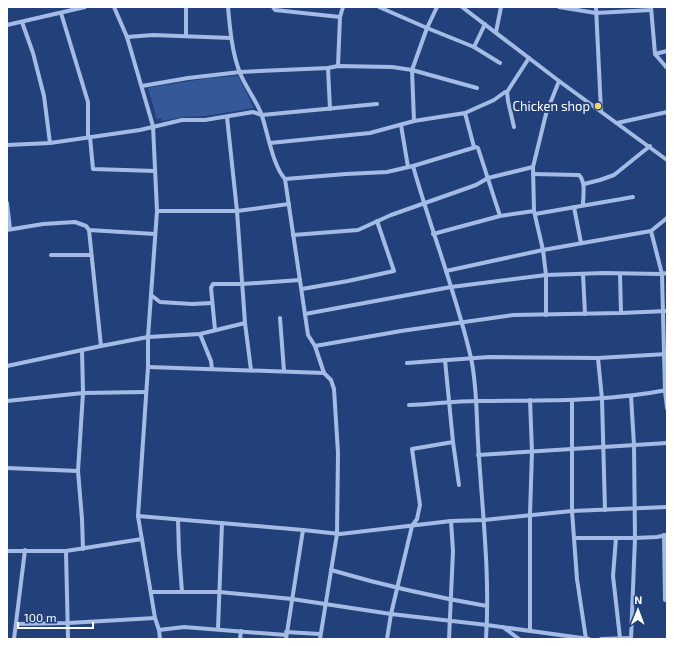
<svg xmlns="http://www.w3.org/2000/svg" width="674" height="646" font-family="'Exo 2',sans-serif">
	<rect width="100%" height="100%" fill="#22417b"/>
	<path fill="#355998" d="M 238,76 L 254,108 L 204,116 L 183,117 L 162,121 L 161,118 L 157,119 L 148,88 L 209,78 Z"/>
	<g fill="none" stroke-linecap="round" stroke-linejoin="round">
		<g stroke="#a4bce5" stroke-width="4">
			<path d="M 114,7 L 127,37 L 153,126 L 157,211 L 148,337 L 148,367 L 138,516 L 155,618 L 159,630 L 160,639"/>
			<path d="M 228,7 C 230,29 232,53 240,73 C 246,88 257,101 262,116 C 268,134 273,166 285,179 L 308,335 L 315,346 L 324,373 L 331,380 L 334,389 L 338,453 L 337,534 L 320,639"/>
			<path d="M 273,7 L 275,10 L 340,17"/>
			<path d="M 379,7 L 427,28 L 474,47 L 500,63"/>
			<path d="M 462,7 L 559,81 L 667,160"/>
			<path d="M 559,7 L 596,13 L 651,10"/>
			<path d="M 596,7 L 601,111"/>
			<path d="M 651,7 L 655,54 L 667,68"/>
			<path d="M 61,13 L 88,102 L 88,137"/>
			<path d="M 22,22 L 33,53 L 44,96 L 50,143"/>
			<path d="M 7,25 L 85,7"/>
			<path d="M 496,32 L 501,7"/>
			<path d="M 186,36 L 186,7"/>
			<path d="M 127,37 L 153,35 L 231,38"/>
			<path d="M 474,47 L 485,24"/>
			<path d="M 655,54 L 667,51"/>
			<path d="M 338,66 L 340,17 L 343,7"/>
			<path d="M 328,68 L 330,109"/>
			<path d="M 142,86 L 188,78 L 240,72 L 328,68 L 338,66 L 392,67 L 412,70 L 477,88"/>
			<path d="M 465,113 L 494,100 L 505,92 L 507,92"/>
			<path d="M 227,117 L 237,211 L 245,323 L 251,370"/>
			<path d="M 414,121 L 412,70 L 427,28 L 437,7"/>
			<path d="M 617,123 L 667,112"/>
			<path d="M 401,125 L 408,167"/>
			<path d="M 514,127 L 508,101 L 507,92 L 529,58"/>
			<path d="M 90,137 L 93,169 L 155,171"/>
			<path d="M 270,143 L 370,133 L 414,121 L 465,113 L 474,147"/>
			<path d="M 7,145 L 50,143 L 140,130 L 182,120 L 205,120 L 253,112 L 262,115 L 377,104"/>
			<path d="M 413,166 C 431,230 456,293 471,358 C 478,390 476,424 479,457 C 483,518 490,578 486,639"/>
			<path d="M 533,174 L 579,175 C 586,182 583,195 583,205"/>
			<path d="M 285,179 L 346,174 L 387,172 L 413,166 L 476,147 L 478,148 L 500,216"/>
			<path d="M 584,184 L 600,180 L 614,175 L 650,146"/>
			<path d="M 7,203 L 10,229"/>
			<path d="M 574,207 L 581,243"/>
			<path d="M 157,211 L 237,211 L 289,204"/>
			<path d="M 535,214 L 633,197"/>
			<path d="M 667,218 L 651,231 L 662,274 L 667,273"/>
			<path d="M 7,230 L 43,224 L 75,222 L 86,226 L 89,230 L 155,234"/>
			<path d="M 89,230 L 101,346"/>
			<path d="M 433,234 L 500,216 L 534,211"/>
			<path d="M 293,235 L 358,230 L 391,215 L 476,185 L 488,178 L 533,167"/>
			<path d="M 51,255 L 91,255"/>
			<path d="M 446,271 L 543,250 L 651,231"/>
			<path d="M 583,274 L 585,314"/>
			<path d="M 620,274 L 621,313"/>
			<path d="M 302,289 L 348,281 L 394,271 L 377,221"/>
			<path d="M 151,295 L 160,302 L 192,304 L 212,303"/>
			<path d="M 305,314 L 451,287 L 546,275 L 604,273 L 662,274 L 665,391 L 667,408"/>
			<path d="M 546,315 L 546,275 L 543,250 L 534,211 L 533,167 L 546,114 L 559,81"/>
			<path d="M 280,318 L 284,371"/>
			<path d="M 215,330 L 211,288 L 213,284 L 242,284 L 300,280"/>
			<path d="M 200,334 L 211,361 L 212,369"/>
			<path d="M 315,346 L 401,331 L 513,315 L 621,313 L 667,311"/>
			<path d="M 82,350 L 83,393 L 78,471 L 82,519 L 83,549"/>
			<path d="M 598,358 L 602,399 L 605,510"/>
			<path d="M 407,363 L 489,357 L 598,358 L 667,354"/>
			<path d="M 7,366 L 101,346 L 148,337 L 200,334 L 245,323"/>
			<path d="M 148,367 L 324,373"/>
			<path d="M 631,396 L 634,445 L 635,538 L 631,639"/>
			<path d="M 530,400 L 532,452 L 530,514 L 530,631"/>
			<path d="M 572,400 L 572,511 L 577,579 L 586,639"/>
			<path d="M 7,401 L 83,393 L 146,392"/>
			<path d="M 409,405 C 432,404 455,401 479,401 C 542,400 605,402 667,390"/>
			<path d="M 453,442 L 459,485"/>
			<path d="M 478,455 L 667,443"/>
			<path d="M 7,468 L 78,471"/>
			<path d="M 138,516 L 303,530 L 340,534 L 451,521 L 484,520 L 572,511 L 667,507"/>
			<path d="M 178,520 L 179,552 L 182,592"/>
			<path d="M 664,535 L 665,600"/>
			<path d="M 574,538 L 635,538 L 657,537 L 667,535"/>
			<path d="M 616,538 L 613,576 L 620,638"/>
			<path d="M 7,551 L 66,551 L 142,539"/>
			<path d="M 66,551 L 68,639"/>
			<path d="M 331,570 C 382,585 434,597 487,606"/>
			<path d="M 151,592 L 219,592 L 292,599 L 391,614 L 487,625 L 589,639"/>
			<path d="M 17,624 L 68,623 L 155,618"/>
			<path d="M 503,627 L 519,639"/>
			<path d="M 218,629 L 222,523"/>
			<path d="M 159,630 L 184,627 L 286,635"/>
			<path d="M 286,632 L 320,634"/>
			<path d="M 14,639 L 25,550"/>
			<path d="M 240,639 L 241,631"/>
			<path d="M 286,639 L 303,530"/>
			<path d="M 387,639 L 391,614 L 412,526 L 417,519 L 420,505 L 412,449 L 453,442 L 445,360"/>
			<path d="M 449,639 L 453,551 L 451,521"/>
			<path d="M 601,639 L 631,638"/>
		</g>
	</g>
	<circle fill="#f1d566" stroke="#22417b" stroke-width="1.5" cx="598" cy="106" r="4"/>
	<g text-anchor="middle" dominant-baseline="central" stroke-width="4" stroke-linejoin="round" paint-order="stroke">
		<g font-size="13" fill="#fff" stroke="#22417b" text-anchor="end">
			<text x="590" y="106">Chicken shop</text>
		</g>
	</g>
	<rect width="674" height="646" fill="none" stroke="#ffffff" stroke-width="16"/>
	<g transform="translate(638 610) rotate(1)" stroke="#22417b" stroke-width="3" paint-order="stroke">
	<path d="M0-3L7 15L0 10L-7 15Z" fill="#ffffff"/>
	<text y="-6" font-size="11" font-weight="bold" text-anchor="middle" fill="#ffffff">N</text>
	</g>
	<path d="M18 622v6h75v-6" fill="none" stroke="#ffffff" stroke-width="2"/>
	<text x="24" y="622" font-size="12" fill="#ffffff" stroke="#22417b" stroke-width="3" paint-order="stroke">100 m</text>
</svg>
